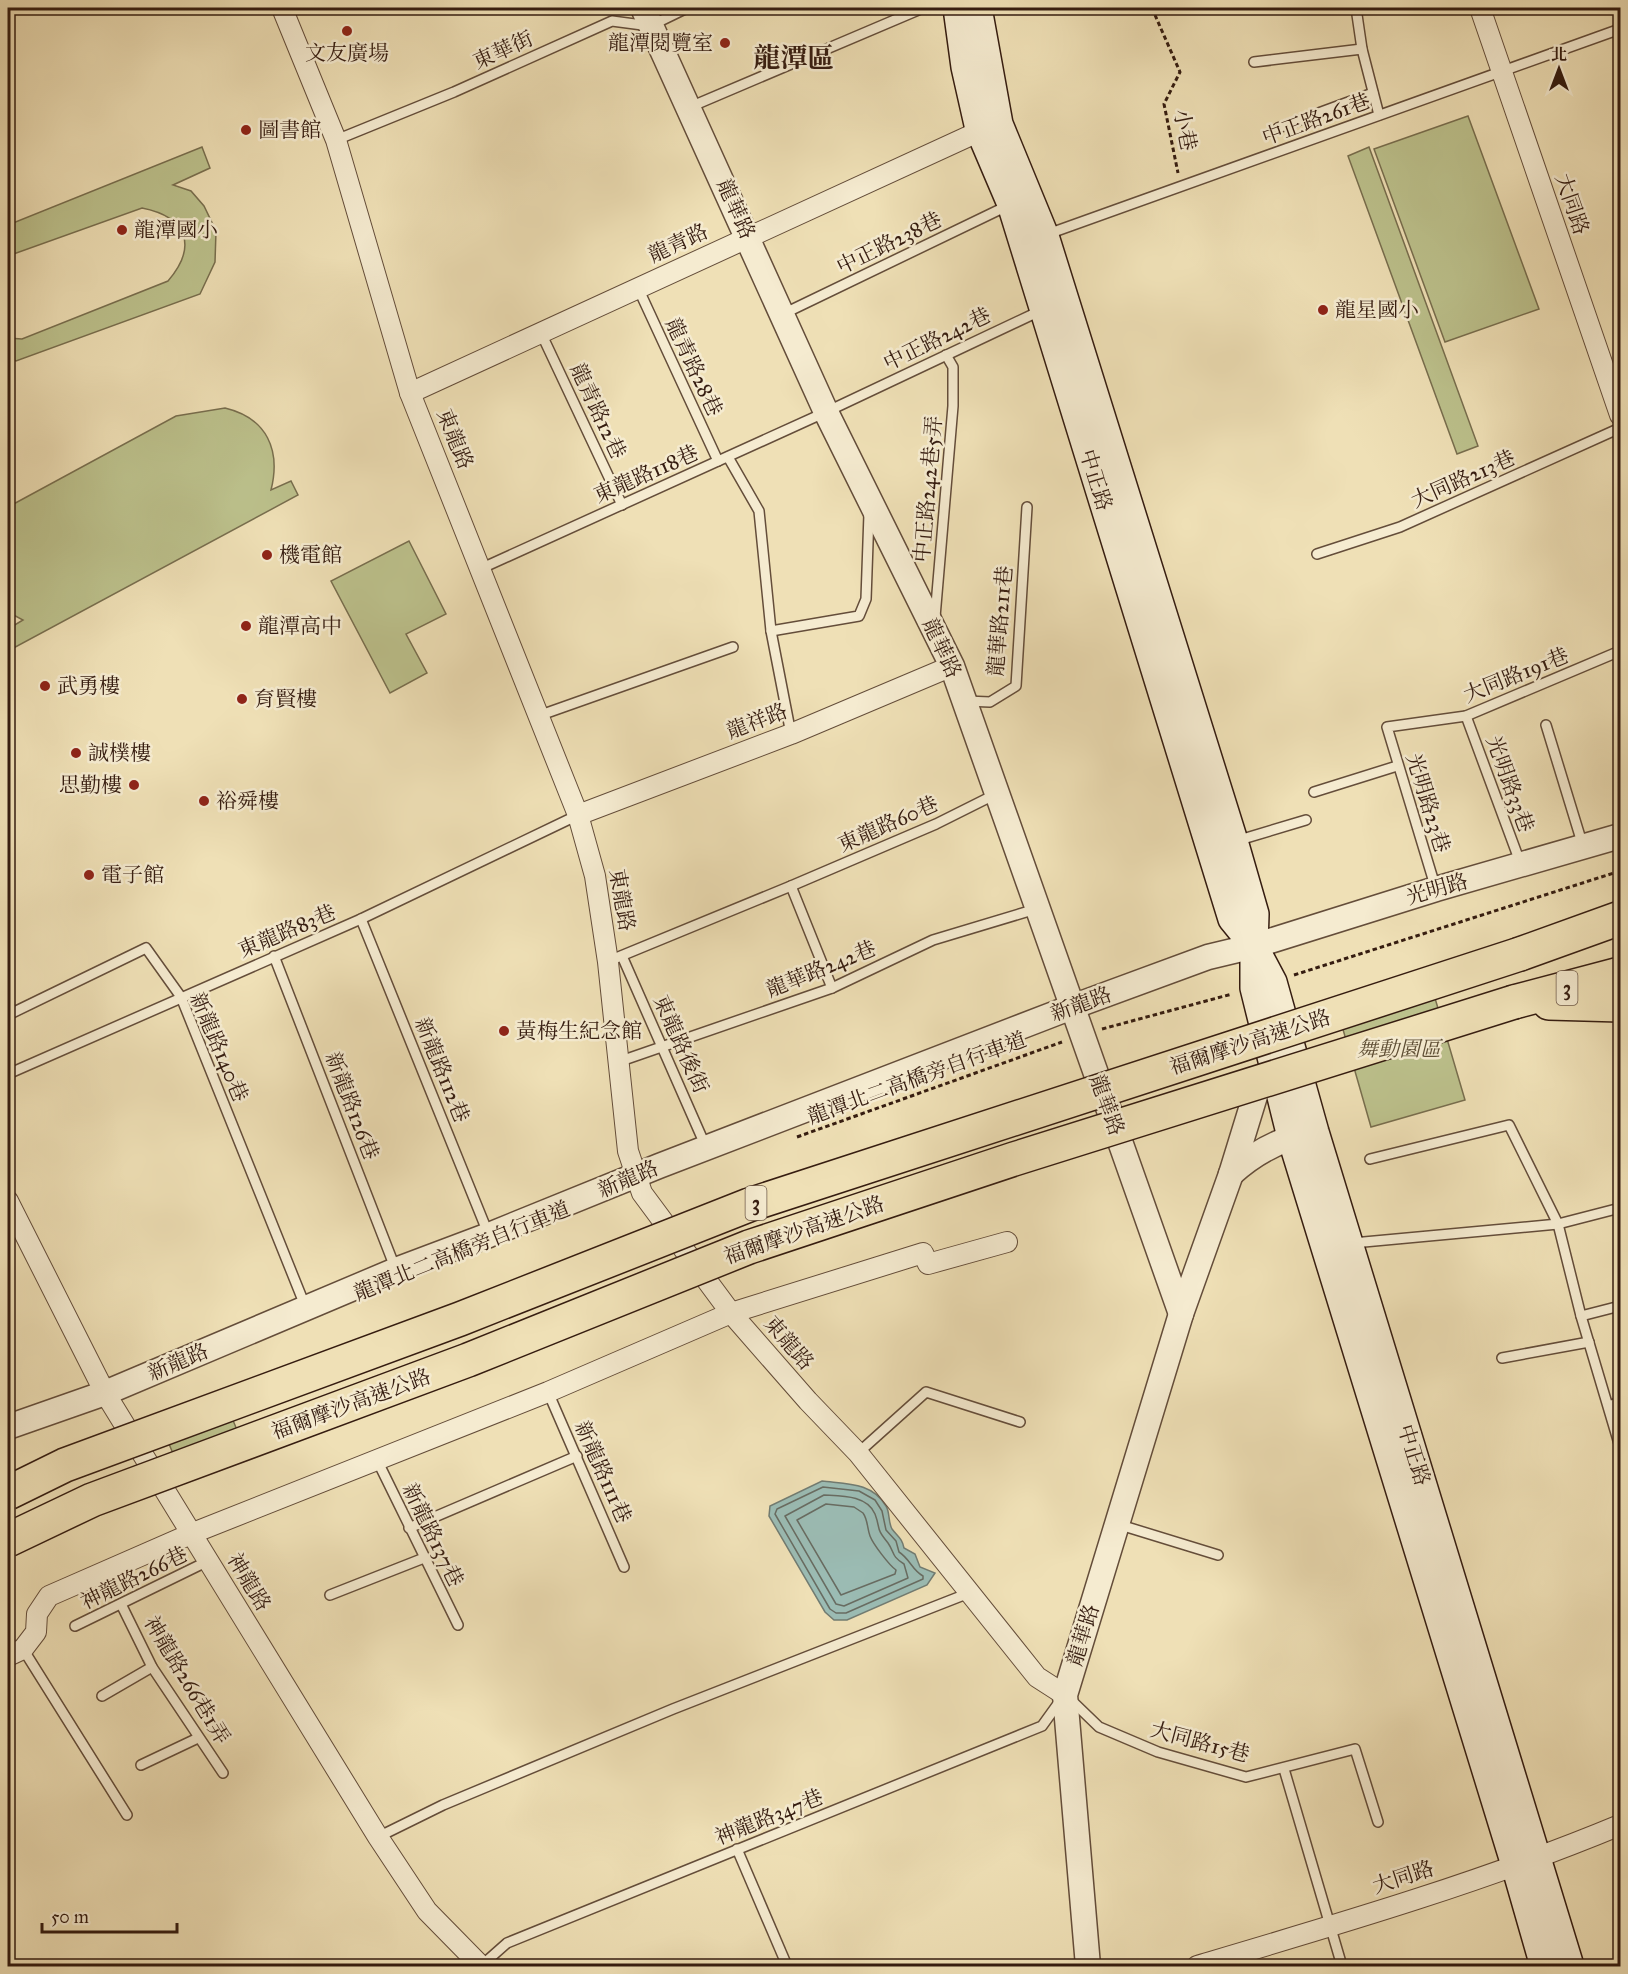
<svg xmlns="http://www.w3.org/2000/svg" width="1628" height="1974" font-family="'IM FELL Great Primer','Noto Serif TC',serif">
	<rect width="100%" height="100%" fill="#efe0b6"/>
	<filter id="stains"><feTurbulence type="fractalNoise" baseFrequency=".00333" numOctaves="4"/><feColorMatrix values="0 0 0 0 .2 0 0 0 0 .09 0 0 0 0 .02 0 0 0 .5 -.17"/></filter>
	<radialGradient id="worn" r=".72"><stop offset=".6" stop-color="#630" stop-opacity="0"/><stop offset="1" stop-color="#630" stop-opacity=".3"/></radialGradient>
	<g fill="#bcc18c" stroke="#786e4e" stroke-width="1.5">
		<path d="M 1468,116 L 1539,309 L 1445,342 L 1374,149 Z"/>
		<path d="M 202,147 L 210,168 L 173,185 L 191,191 L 204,206 L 216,231 L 215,262 L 200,294 L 16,361 L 8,358 L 8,338 L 22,339 L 168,281 C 198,246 187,217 142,208 L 8,256 L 8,225 Z"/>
		<path d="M 1369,147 L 1478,446 L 1457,454 L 1348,156 Z"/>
		<path d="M 225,408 C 267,418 281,450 271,490 L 291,481 L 298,495 L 8,651 L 8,629 L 23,620 L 8,612 L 8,507 L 176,416 Z"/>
		<path d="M 409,541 L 446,614 L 406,634 L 427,673 L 390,693 L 331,581 Z"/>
		<path d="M 1427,971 L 1465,1100 L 1371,1127 L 1334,998 Z"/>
		<path d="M 232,1418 L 245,1449 L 182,1475 L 169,1444 Z"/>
	</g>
	<path fill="#9bbcb4" stroke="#727c72" stroke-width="1.5" d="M 822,1481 C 846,1484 872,1482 886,1506 C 890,1512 888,1522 892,1529 C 898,1537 902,1538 904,1548 L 915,1554 L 920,1567 L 935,1573 L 927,1585 L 847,1620 L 834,1620 L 825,1612 L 769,1516 L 770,1506 Z"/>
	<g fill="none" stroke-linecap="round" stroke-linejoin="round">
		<g stroke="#686c62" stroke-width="1.5">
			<path d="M 823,1487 L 859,1491 L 875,1500 L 882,1511 L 886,1530 L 896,1541 L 899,1552 C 910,1559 912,1570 923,1576 L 923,1579 L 846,1613 L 836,1613 L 830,1609 L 775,1514 L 777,1509 Z"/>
			<path d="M 824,1495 C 841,1496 867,1495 875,1514 C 881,1530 875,1527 888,1543 C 895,1553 891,1556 904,1564 L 908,1578 L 844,1606 L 836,1604 L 785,1516 Z"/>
			<path d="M 826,1504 L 854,1507 L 863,1513 C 868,1520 867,1528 870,1536 C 873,1544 889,1565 896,1570 L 895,1574 L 841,1595 L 797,1520 Z"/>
		</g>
		<g stroke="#644d3a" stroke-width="12">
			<g id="service">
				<path d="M 1356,8 L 1362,49 L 1379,115"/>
				<path d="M 1254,62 L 1362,49"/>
				<path d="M 690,107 L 923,8"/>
				<path d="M 1278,128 L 1373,93"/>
				<path d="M 336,140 L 454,92 L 612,21 L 650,26 L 687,8"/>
				<path d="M 1048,234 L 1620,29"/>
				<path d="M 638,288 L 718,461"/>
				<path d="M 783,314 L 1007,206"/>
				<path d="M 541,333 L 622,505"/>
				<path d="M 728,457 L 759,511 L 771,631 L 791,734"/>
				<path d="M 1317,554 L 1400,527 L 1620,428"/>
				<path d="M 480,569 L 826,412 L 1042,310"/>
				<path d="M 935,617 L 953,406 L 953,367 L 946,355"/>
				<path d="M 771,631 L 859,616 L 866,599 L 869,514"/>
				<path d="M 966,701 L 990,702 L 1016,686 L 1027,507"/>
				<path d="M 538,716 L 733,647"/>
				<path d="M 1466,716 L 1520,862"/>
				<path d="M 1546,725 L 1583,846"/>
				<path d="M 1314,792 L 1397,766"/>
				<path d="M 1236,841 L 1306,820"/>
				<path d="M 1436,889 L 1387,727 L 1466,716 L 1620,651"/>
				<path d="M 361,919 L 488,1233"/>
				<path d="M 274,956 L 396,1270"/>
				<path d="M 622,956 L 706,1147"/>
				<path d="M 616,958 L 791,886"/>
				<path d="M 832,988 L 791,886 L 936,824 L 996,794"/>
				<path d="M 8,1015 L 146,948 L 181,997 L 306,1308"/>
				<path d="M 618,1062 L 832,988 L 933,940 L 1036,909"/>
				<path d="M 8,1074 L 361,919 L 578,815"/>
				<path d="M 1370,1159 L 1509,1125 L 1558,1224 L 1581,1316 L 1620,1447"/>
				<path d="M 1353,1243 L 1558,1224 L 1620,1208"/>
				<path d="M 1581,1316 L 1620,1306"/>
				<path d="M 1502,1358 L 1589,1342"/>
				<path d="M 548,1392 L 624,1567"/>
				<path d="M 1609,1406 L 1620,1402"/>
				<path d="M 858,1453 L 926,1392 L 1020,1422"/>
				<path d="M 377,1460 L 458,1625"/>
				<path d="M 1117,1524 L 1218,1555"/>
				<path d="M 409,1528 L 577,1456"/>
				<path d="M 330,1595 L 424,1558"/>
				<path d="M 121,1604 L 152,1667 L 223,1773"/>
				<path d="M 75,1626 L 208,1561"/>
				<path d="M 23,1649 L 127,1815"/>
				<path d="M 102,1696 L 152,1667"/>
				<path d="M 1070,1699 L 1099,1727 L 1158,1752 L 1246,1777 L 1355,1749 L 1378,1822"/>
				<path d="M 141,1765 L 198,1738"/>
				<path d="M 1284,1769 L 1342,1966"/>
				<path d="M 378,1837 L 443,1805 L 673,1709 L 969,1593"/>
				<path d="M 737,1849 L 785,1961"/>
				<path d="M 481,1966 L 507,1943 L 1042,1726 L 1060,1701"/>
			</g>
		</g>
		<g stroke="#644d3a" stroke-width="22">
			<g id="minor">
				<path d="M 282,8 L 336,140 L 410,393 L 578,815 L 595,876 L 608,962 L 628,1151 L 642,1193 L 731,1313 L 808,1401 L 858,1453 L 1037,1677 L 1065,1695"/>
				<path d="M 1480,8 L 1620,415"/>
				<path d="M 410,393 L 991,126"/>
				<path d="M 578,815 L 791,734 L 952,666"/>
				<path d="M 8,1201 L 105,1393 L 378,1837 L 427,1911 L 481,1966"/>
				<path d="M 8,1656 L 23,1649 L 36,1632 L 37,1614 L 49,1596 L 193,1533 L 548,1392 L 731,1313 L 923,1253 L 928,1264 L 1007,1242"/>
				<path d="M 1197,1966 C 1339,1924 1483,1882 1620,1825"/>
			</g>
		</g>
		<g stroke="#644d3a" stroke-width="27">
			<g id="tertiary">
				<path d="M 643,8 L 826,412 L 952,666 L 1181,1314"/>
				<path d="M 1231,1174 C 1254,1153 1280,1139 1310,1133"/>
				<path d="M 8,1427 L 105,1393 L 396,1270 L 489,1235 L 659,1166 L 1072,1007 L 1208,957 L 1254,946 L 1436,889 L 1620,836"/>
				<path d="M 1088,1966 L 1065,1695 L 1181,1314 L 1231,1174 L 1259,1083 L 1268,1074"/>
			</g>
		</g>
		<g stroke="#351c10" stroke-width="30">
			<g id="secondary">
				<path d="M 957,8 L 965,67 L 979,129 L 1011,204 L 1232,919 L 1254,946 L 1254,988 L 1291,1137 L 1515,1865 L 1544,1966"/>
				<path d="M 978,8 L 999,124 L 1045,236 L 1234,841 L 1255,914 L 1254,946 L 1273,982 L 1315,1132 L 1570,1966"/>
			</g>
		</g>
		<g stroke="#351c10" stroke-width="36">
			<g id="motorway">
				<path d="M 1520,954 L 1620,918"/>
				<path d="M 1514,1002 L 1620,974"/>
				<path d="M 1549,1003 L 1620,1005"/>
			</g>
		</g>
		<g stroke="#351c10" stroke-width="3" stroke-dasharray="4.5 3" stroke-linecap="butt">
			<path d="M 1155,15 L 1180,72 L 1164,104 L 1178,173"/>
			<path d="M 1294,975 L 1620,871"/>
			<path d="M 1102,1029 L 1232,994"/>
			<path d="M 797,1137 L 1062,1042"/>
		</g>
		<use href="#service" stroke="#f5ebd0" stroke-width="9"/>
		<use href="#minor" stroke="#f5ebd0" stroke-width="20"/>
		<use href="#tertiary" stroke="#f5ebd0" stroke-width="24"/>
		<use href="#secondary" stroke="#f5ebd0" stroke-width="27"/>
		<use href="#motorway" stroke="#efe0b6" stroke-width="33"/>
		<g stroke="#351c10" stroke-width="36" stroke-linecap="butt">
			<g id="motorway-bridge">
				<path d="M 8,1493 L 65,1465 L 460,1319 L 749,1205 L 1520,954"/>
				<path d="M 8,1540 L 92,1500 L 468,1360 L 749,1247 L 1014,1159 L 1514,1002"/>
			</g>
		</g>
		<use href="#motorway-bridge" stroke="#efe0b6" stroke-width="33"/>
	</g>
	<g fill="#8f2418" stroke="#f5ebd0" stroke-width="2">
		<circle cx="347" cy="31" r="6"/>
		<circle cx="725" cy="43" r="6"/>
		<circle cx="246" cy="130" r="6"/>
		<circle cx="122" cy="230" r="6"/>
		<circle cx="1323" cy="310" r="6"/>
		<circle cx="267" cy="555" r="6"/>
		<circle cx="246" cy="626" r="6"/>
		<circle cx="45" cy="686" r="6"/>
		<circle cx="242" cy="699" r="6"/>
		<circle cx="76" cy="753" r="6"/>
		<circle cx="134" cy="785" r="6"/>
		<circle cx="204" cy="801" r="6"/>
		<circle cx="89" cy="875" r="6"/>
		<circle cx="504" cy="1031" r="6"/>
	</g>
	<g text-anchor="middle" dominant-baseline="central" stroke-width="5" stroke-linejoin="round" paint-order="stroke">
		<g fill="#f5ebd0" stroke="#6f5a4a" stroke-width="1.5">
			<rect x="1556.5" y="971" width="21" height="34" rx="4.5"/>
			<rect x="745.5" y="1186" width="21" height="34" rx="4.5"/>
		</g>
		<g font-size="20" font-weight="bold" fill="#351c10">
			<text x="1567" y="988">3</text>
			<text x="756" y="1203">3</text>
		</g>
		<g font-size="21" fill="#351c10" stroke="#f5ebd0" text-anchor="start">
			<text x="713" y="43" text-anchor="end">龍潭閱覽室</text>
			<text x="347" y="53" text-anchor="middle">文友廣場</text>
			<text x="258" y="130">圖書館</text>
			<text x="134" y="230">龍潭國小</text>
			<text x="1335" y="310">龍星國小</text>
			<text x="279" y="555">機電館</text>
			<text x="258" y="626">龍潭高中</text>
			<text x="57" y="686">武勇樓</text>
			<text x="254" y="699">育賢樓</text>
			<text x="88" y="753">誠樸樓</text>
			<text x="122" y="785" text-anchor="end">思勤樓</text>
			<text x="216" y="801">裕舜樓</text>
			<text x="101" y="875">電子館</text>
			<text x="516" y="1031">黃梅生紀念館</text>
		</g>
		<g font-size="21" fill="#351c10" stroke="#f5ebd0">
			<text transform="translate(503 50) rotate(-24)">東華街</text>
			<text transform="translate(1316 119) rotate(-20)">中正路261巷</text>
			<text transform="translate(1185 130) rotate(79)">小巷</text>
			<text transform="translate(1572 204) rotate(71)">大同路</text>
			<text transform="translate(736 209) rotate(66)">龍華路</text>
			<text transform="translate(678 243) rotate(-25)">龍青路</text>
			<text transform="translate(889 243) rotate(-26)">中正路238巷</text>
			<text transform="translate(937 339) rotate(-26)">中正路242巷</text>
			<text transform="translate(694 367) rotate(65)">龍青路28巷</text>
			<text transform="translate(598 411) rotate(65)">龍青路12巷</text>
			<text transform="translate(455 439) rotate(68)">東龍路</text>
			<text transform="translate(646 474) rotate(-24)">東龍路118巷</text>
			<text transform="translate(1463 479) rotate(-24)">大同路213巷</text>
			<text transform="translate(1096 480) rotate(73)">中正路</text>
			<text transform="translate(928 489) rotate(-85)">中正路242巷5弄</text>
			<text transform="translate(1000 621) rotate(-85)">龍華路211巷</text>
			<text transform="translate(942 648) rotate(65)">龍華路</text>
			<text transform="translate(1516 675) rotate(-22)">大同路191巷</text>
			<text transform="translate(757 721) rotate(-21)">龍祥路</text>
			<text transform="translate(1510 784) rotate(70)">光明路33巷</text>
			<text transform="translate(1428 803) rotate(73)">光明路23巷</text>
			<text transform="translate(888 824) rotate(-24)">東龍路60巷</text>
			<text transform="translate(1437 889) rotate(-16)">光明路</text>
			<text transform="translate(622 900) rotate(80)">東龍路</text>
			<text transform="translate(287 931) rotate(-23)">東龍路83巷</text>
			<text transform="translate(821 969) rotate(-22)">龍華路242巷</text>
			<text transform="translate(1081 1004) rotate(-20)">新龍路</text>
			<text transform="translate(1250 1042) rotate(-18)">福爾摩沙高速公路</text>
			<text transform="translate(681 1044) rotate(66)">東龍路後街</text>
			<text transform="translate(219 1047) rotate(67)">新龍路140巷</text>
			<text transform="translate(442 1070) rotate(68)">新龍路112巷</text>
			<text transform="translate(917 1078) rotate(-20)">龍潭北二高橋旁自行車道</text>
			<text transform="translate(1107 1105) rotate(70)">龍華路</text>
			<text transform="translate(352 1106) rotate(69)">新龍路126巷</text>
			<text transform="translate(628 1179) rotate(-23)">新龍路</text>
			<text transform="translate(804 1230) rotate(-19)">福爾摩沙高速公路</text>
			<text transform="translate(462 1251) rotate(-22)">龍潭北二高橋旁自行車道</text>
			<text transform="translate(789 1343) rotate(49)">東龍路</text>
			<text transform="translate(178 1362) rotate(-23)">新龍路</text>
			<text transform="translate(351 1404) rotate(-20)">福爾摩沙高速公路</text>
			<text transform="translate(1414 1455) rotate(73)">中正路</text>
			<text transform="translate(603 1472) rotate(66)">新龍路111巷</text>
			<text transform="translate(433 1535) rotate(64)">新龍路137巷</text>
			<text transform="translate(134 1578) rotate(-26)">神龍路266巷</text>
			<text transform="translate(249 1582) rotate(59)">神龍路</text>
			<text transform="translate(1083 1635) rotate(-73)">龍華路</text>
			<text transform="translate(187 1680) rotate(59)">神龍路266巷1弄</text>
			<text transform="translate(1200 1742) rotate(15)">大同路15巷</text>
			<text transform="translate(769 1817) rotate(-22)">神龍路347巷</text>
			<text transform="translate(1403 1877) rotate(-18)">大同路</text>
		</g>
		<g font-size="21" font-style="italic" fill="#5e4e35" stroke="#f5ebd0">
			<text x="1399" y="1049">舞動園區</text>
		</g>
		<g font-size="27" font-weight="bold" fill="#351c10" stroke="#f5ebd0">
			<text x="794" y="57">龍潭區</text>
		</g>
	</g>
	<rect width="1628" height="1974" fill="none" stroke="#efe0b6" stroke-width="30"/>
	<rect x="9" y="9" width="1610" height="1956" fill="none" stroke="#351c10" stroke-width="3"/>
	<rect x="15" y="15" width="1598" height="1944" fill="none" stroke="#351c10" stroke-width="1.5"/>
	<g transform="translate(1559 69)" stroke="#f5ebd0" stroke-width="4.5" paint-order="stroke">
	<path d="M0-4.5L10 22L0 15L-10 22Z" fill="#351c10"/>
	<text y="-9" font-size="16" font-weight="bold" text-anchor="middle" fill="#351c10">北</text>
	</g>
	<path d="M42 1923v9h135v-9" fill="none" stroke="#351c10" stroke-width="3"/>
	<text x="51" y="1923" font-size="18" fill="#351c10" stroke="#f5ebd0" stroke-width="4.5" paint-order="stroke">50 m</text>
	<rect width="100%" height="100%" filter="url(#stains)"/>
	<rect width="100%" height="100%" fill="url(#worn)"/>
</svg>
